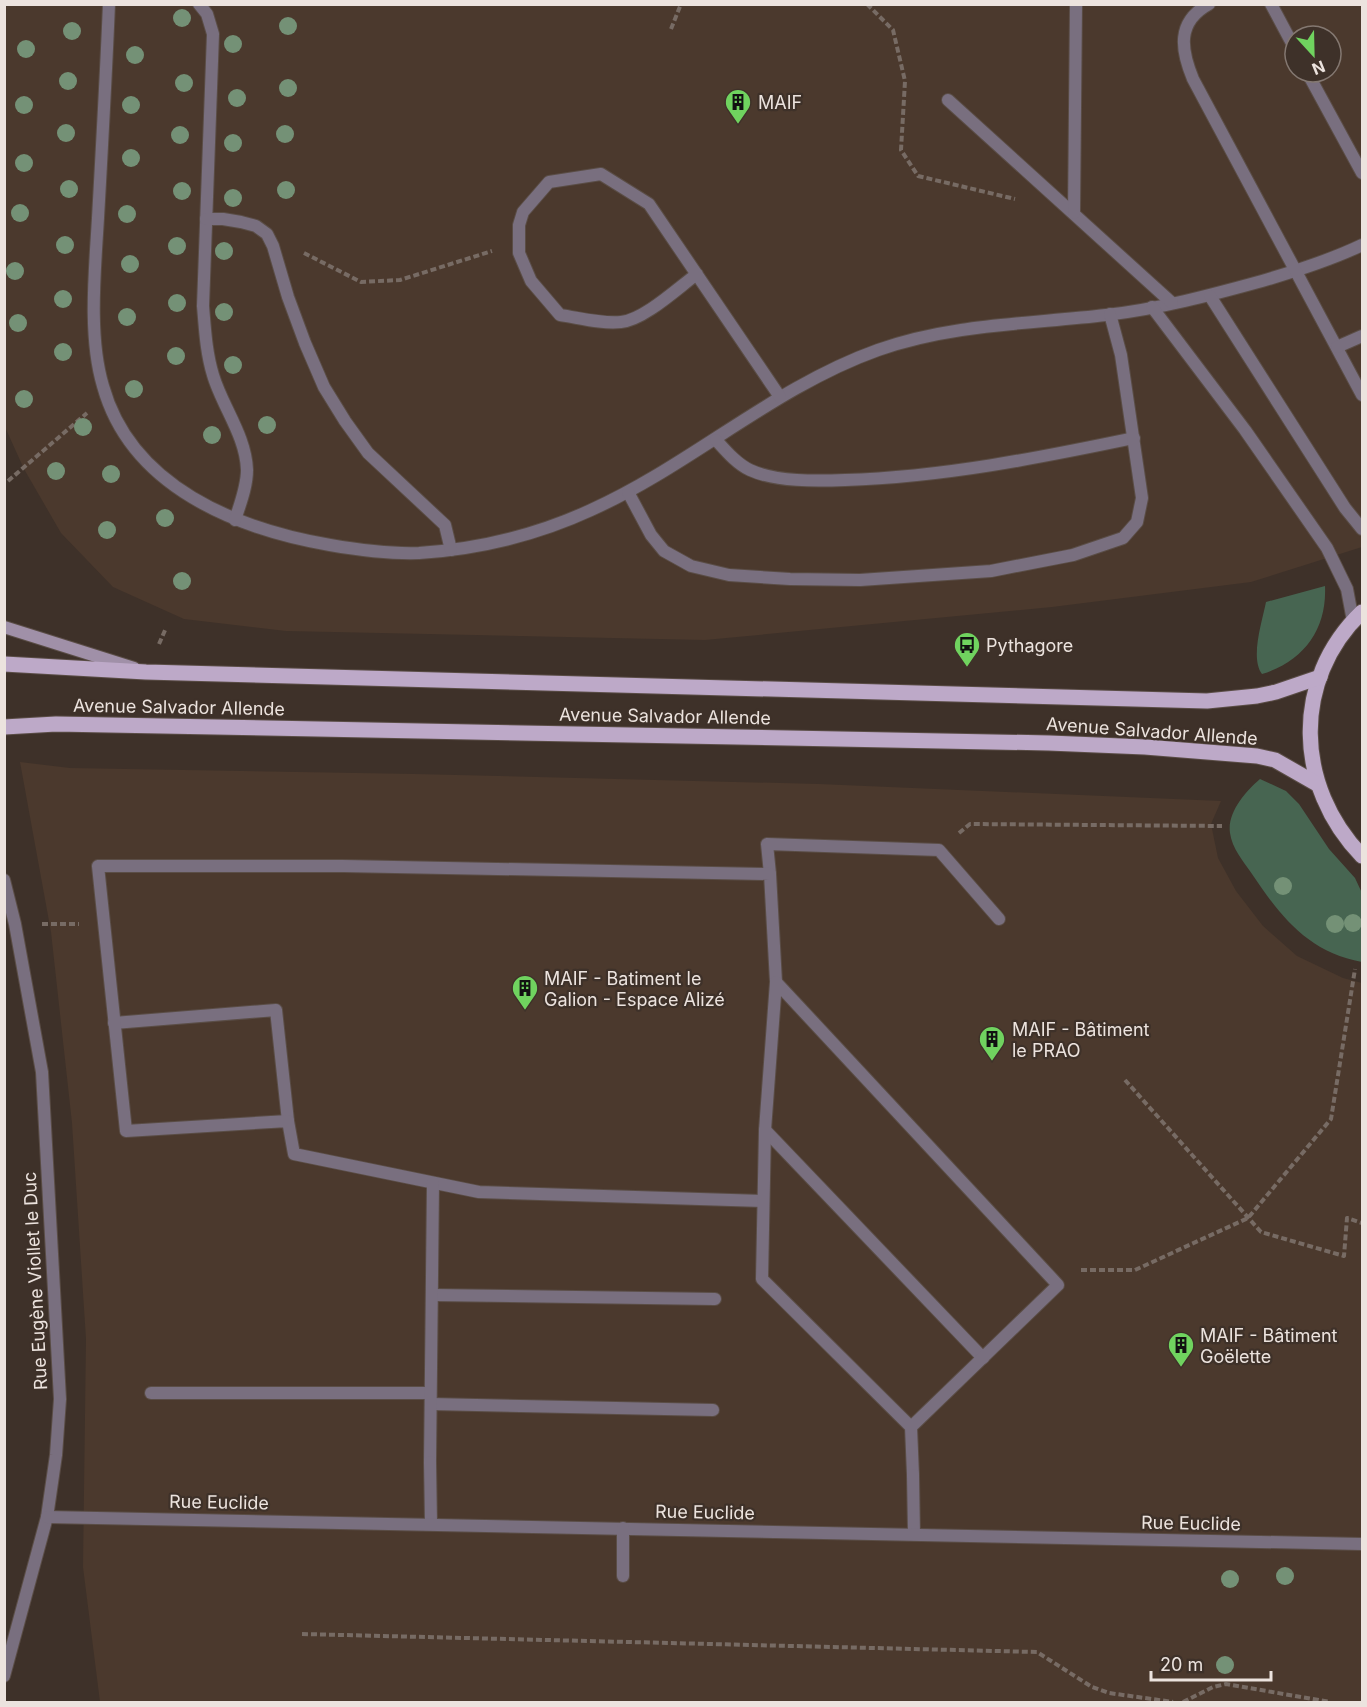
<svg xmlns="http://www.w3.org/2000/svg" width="1367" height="1707" font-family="Inter,sans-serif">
	<rect width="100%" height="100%" fill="#3e3129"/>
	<g fill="#4b392d" fill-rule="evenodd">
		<path d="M 4,5 L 1362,5 L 1362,547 L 1251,582 L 1052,607 L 705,640 L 286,631 L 184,619 L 113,587 L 61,533 L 24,469 L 5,427 ZM 1295,36 L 1331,36 L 1331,72 L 1295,72 Z"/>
		<path d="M 20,762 L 70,768 L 415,774 L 819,784 L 1221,801 L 1211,824 L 1218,858 L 1236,891 L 1263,926 L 1297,956 L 1343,978 L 1362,983 L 1362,1702 L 100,1702 L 83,1567 L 86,1339 L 72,1123 L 51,932 Z"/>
	</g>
	<g fill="#476551">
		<path d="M 1325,586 C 1327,629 1304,661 1262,674 C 1250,658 1262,622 1266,602 Z"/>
		<path d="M 1260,779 L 1286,791 L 1299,804 L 1329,849 L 1355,878 L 1362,893 L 1362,962 C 1308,952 1281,917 1252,874 C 1243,861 1232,848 1230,833 C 1227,812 1246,791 1260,779 Z"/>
	</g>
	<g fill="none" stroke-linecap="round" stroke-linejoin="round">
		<g stroke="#5a4d46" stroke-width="14">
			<g id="lane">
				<path d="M 109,4 C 106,76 102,147 98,218 C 95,270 88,336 103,386 C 131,487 237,529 330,545 C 359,550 389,554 419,553 C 478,549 537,535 591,510 C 691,465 774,387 878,350 C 951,324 1029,324 1106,315 C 1159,309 1211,295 1262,281 C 1296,271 1331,260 1362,245"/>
				<path d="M 199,4 L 207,14 L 213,34 L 203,306 C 205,329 206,352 213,375 C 222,406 246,436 247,470 C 247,487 240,504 235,520"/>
				<path d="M 1209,4 C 1176,22 1181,50 1193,79 L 1362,395"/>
				<path d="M 1271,4 L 1295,49"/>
				<path d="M 1307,72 L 1362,173"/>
				<path d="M 948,100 L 1172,303"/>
				<path d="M 1074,213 L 1076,4"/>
				<path d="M 206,219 L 223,219 L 241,222 L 256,226 L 267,234 L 273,246 L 288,297 L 305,343 L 324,387 L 345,421 L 368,453 L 445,525 L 451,550"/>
				<path d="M 697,274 C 679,287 644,320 621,322 C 602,324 580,318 560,315 L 531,281 L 519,253 L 519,225 L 523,212 L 549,182 L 601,174 L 649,204 L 780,397"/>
				<path d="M 1210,296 L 1345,508 L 1362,529"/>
				<path d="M 1152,307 L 1245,430 L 1327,548 L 1347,589 L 1353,621"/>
				<path d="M 1337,347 L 1362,336"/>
				<path d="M 716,440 C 726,451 737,464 750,470 C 776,482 817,481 845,480 C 943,477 1038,458 1134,438"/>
				<path d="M 628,492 L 651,535 L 664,551 L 691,566 L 729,575 L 790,579 L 860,580 L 991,571 L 1073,555 L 1123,538 L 1137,522 L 1142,498 L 1121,355 L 1110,314"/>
				<path d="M 770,874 L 767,844 L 939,850 L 999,919"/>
				<path d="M 114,1023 L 276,1010 L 288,1121"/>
				<path d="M 765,1130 L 983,1358"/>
				<path d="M 763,1201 L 479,1192 L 294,1154 L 288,1121 L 126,1131 L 98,866 L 343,866 L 770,874 L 776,982"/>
				<path d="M 432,1295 L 715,1299"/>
				<path d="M 151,1393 L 430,1393"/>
				<path d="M 431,1404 L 713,1410"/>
				<path d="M 911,1427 L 762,1279 L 765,1130 L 776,982 L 1058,1285 L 911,1427 L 913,1475"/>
				<path d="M 430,1462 L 433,1183"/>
			</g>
		</g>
		<g stroke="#5a4d46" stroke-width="14">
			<g id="street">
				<path d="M 4,880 L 15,924 L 42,1072 L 60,1399 L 56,1455 L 47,1517 L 4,1676"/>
				<path d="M 430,1462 L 431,1524"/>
				<path d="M 913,1475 L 914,1534"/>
				<path d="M 47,1517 L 1362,1544"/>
				<path d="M 623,1528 L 623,1576"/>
			</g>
		</g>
		<g stroke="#5a4d46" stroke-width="14">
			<path id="secondary" d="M 4,627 L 134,668"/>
		</g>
		<g stroke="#5a4d46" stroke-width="17">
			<g id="primary">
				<path d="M 1362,612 C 1291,680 1295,787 1362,856"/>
				<path d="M 4,664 L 146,672 L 1207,701 L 1257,696 L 1276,692 L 1320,677"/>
				<path d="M 4,727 L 56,724 L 1049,743 L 1145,747 L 1257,756 L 1275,760 L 1317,784"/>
			</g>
		</g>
		<g stroke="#776b64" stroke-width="4" stroke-dasharray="6 3" stroke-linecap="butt">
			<path d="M 867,4 L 893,30 L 905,81 L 901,150 L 918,176 L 1015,199"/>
			<path d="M 671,29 L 681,4"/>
			<path d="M 304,253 L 361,282 L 400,280 L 492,251"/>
			<path d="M 8,481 L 87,413"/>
			<path d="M 159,644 L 166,628"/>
			<path d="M 959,833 L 970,824 L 1222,826"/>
			<path d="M 42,924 L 79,924"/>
			<path d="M 1125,1080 L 1261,1232 L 1344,1256 L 1347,1218 L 1362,1223"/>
			<path d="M 1081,1270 L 1135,1270 L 1248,1218 L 1331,1119 L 1355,969"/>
			<path d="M 302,1634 L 1037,1652 L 1092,1687 L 1109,1693 L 1173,1702"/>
			<path d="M 1183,1702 L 1213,1687 L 1226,1684 L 1330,1702"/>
		</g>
		<use href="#lane" stroke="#796f7f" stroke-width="12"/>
		<use href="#street" stroke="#796f7f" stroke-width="12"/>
		<use href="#secondary" stroke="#a090a8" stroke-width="12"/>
		<use href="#primary" stroke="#bda9c8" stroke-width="15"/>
	</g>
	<g fill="#749176">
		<circle cx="182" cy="18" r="9"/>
		<circle cx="288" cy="26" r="9"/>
		<circle cx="72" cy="31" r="9"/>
		<circle cx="233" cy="44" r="9"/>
		<circle cx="26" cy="49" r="9"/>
		<circle cx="135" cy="55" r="9"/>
		<circle cx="68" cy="81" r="9"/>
		<circle cx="184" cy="83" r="9"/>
		<circle cx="288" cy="88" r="9"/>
		<circle cx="237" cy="98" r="9"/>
		<circle cx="24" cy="105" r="9"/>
		<circle cx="131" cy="105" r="9"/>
		<circle cx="66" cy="133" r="9"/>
		<circle cx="285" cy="134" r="9"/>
		<circle cx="180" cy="135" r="9"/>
		<circle cx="233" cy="143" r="9"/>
		<circle cx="131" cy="158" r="9"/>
		<circle cx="24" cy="163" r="9"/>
		<circle cx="69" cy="189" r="9"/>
		<circle cx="286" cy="190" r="9"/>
		<circle cx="182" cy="191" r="9"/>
		<circle cx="233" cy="198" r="9"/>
		<circle cx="20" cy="213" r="9"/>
		<circle cx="127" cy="214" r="9"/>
		<circle cx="65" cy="245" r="9"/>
		<circle cx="177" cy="246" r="9"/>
		<circle cx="224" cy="251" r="9"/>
		<circle cx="130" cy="264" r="9"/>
		<circle cx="15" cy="271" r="9"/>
		<circle cx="63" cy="299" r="9"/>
		<circle cx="177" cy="303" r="9"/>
		<circle cx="224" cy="312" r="9"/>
		<circle cx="127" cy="317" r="9"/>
		<circle cx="18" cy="323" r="9"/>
		<circle cx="63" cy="352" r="9"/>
		<circle cx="176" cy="356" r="9"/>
		<circle cx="233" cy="365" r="9"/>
		<circle cx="134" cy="389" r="9"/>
		<circle cx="24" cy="399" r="9"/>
		<circle cx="267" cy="425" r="9"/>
		<circle cx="83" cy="427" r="9"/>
		<circle cx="212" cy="435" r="9"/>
		<circle cx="56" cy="471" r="9"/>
		<circle cx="111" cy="474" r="9"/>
		<circle cx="165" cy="518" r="9"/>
		<circle cx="107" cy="530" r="9"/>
		<circle cx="182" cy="581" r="9"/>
		<circle cx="1283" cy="886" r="9"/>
		<circle cx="1353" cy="923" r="9"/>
		<circle cx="1335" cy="924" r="9"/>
		<circle cx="1285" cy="1576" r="9"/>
		<circle cx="1230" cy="1579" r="9"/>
		<circle cx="1225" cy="1665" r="9"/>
	</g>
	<defs>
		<g id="building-pin" transform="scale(1.35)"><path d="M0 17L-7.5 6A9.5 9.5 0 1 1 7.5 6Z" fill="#70d35f" stroke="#3e3129"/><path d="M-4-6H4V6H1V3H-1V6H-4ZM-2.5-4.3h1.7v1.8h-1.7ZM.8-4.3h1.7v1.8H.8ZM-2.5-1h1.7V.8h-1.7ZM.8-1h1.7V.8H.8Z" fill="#111"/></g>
		<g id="bus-pin" transform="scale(1.35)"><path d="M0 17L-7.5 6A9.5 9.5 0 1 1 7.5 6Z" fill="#70d35f" stroke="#3e3129"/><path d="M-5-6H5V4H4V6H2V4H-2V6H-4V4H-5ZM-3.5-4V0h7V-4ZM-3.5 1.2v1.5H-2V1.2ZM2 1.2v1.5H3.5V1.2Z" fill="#111"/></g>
	</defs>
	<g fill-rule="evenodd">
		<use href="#building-pin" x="738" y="102"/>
		<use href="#bus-pin" x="967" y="645"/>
		<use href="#building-pin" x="525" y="988"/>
		<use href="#building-pin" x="992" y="1039"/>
		<use href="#building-pin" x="1181" y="1345"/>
	</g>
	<g text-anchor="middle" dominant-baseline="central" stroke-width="4.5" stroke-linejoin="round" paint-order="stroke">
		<g font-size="18" fill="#ece3de" stroke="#3e3129" text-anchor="start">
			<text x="758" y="102">MAIF</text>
			<text x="986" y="645">Pythagore</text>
			<text x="544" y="978">MAIF - Batiment le<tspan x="544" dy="21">Galion - Espace Alizé</tspan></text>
			<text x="1012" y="1029">MAIF - Bâtiment<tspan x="1012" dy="21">le PRAO</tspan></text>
			<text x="1200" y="1335">MAIF - Bâtiment<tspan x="1200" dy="21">Goëlette</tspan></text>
		</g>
		<g font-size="18" fill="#ece3de" stroke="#3e3129">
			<text transform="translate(179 707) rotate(1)">Avenue Salvador Allende</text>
			<text transform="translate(665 716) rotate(1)">Avenue Salvador Allende</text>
			<text transform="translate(1152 731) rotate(4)">Avenue Salvador Allende</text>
			<text transform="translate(35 1281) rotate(-93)">Rue Eugène Viollet le Duc</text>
			<text transform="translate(219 1502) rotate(1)">Rue Euclide</text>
			<text transform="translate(705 1512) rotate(1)">Rue Euclide</text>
			<text transform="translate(1191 1523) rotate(1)">Rue Euclide</text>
		</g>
	</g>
	<rect width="1367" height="1707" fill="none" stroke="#ece3de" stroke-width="12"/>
	<g transform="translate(1313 54) rotate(158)"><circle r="28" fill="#3e3129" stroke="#847871" stroke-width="1.5"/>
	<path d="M0-4.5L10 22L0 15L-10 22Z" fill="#70d35f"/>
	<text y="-9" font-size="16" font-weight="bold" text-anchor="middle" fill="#ece3de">N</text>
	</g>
	<path d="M1151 1671v9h120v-9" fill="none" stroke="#ece3de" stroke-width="3"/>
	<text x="1160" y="1671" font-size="18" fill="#ece3de" stroke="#3e3129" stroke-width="4.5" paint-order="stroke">20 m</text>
</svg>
